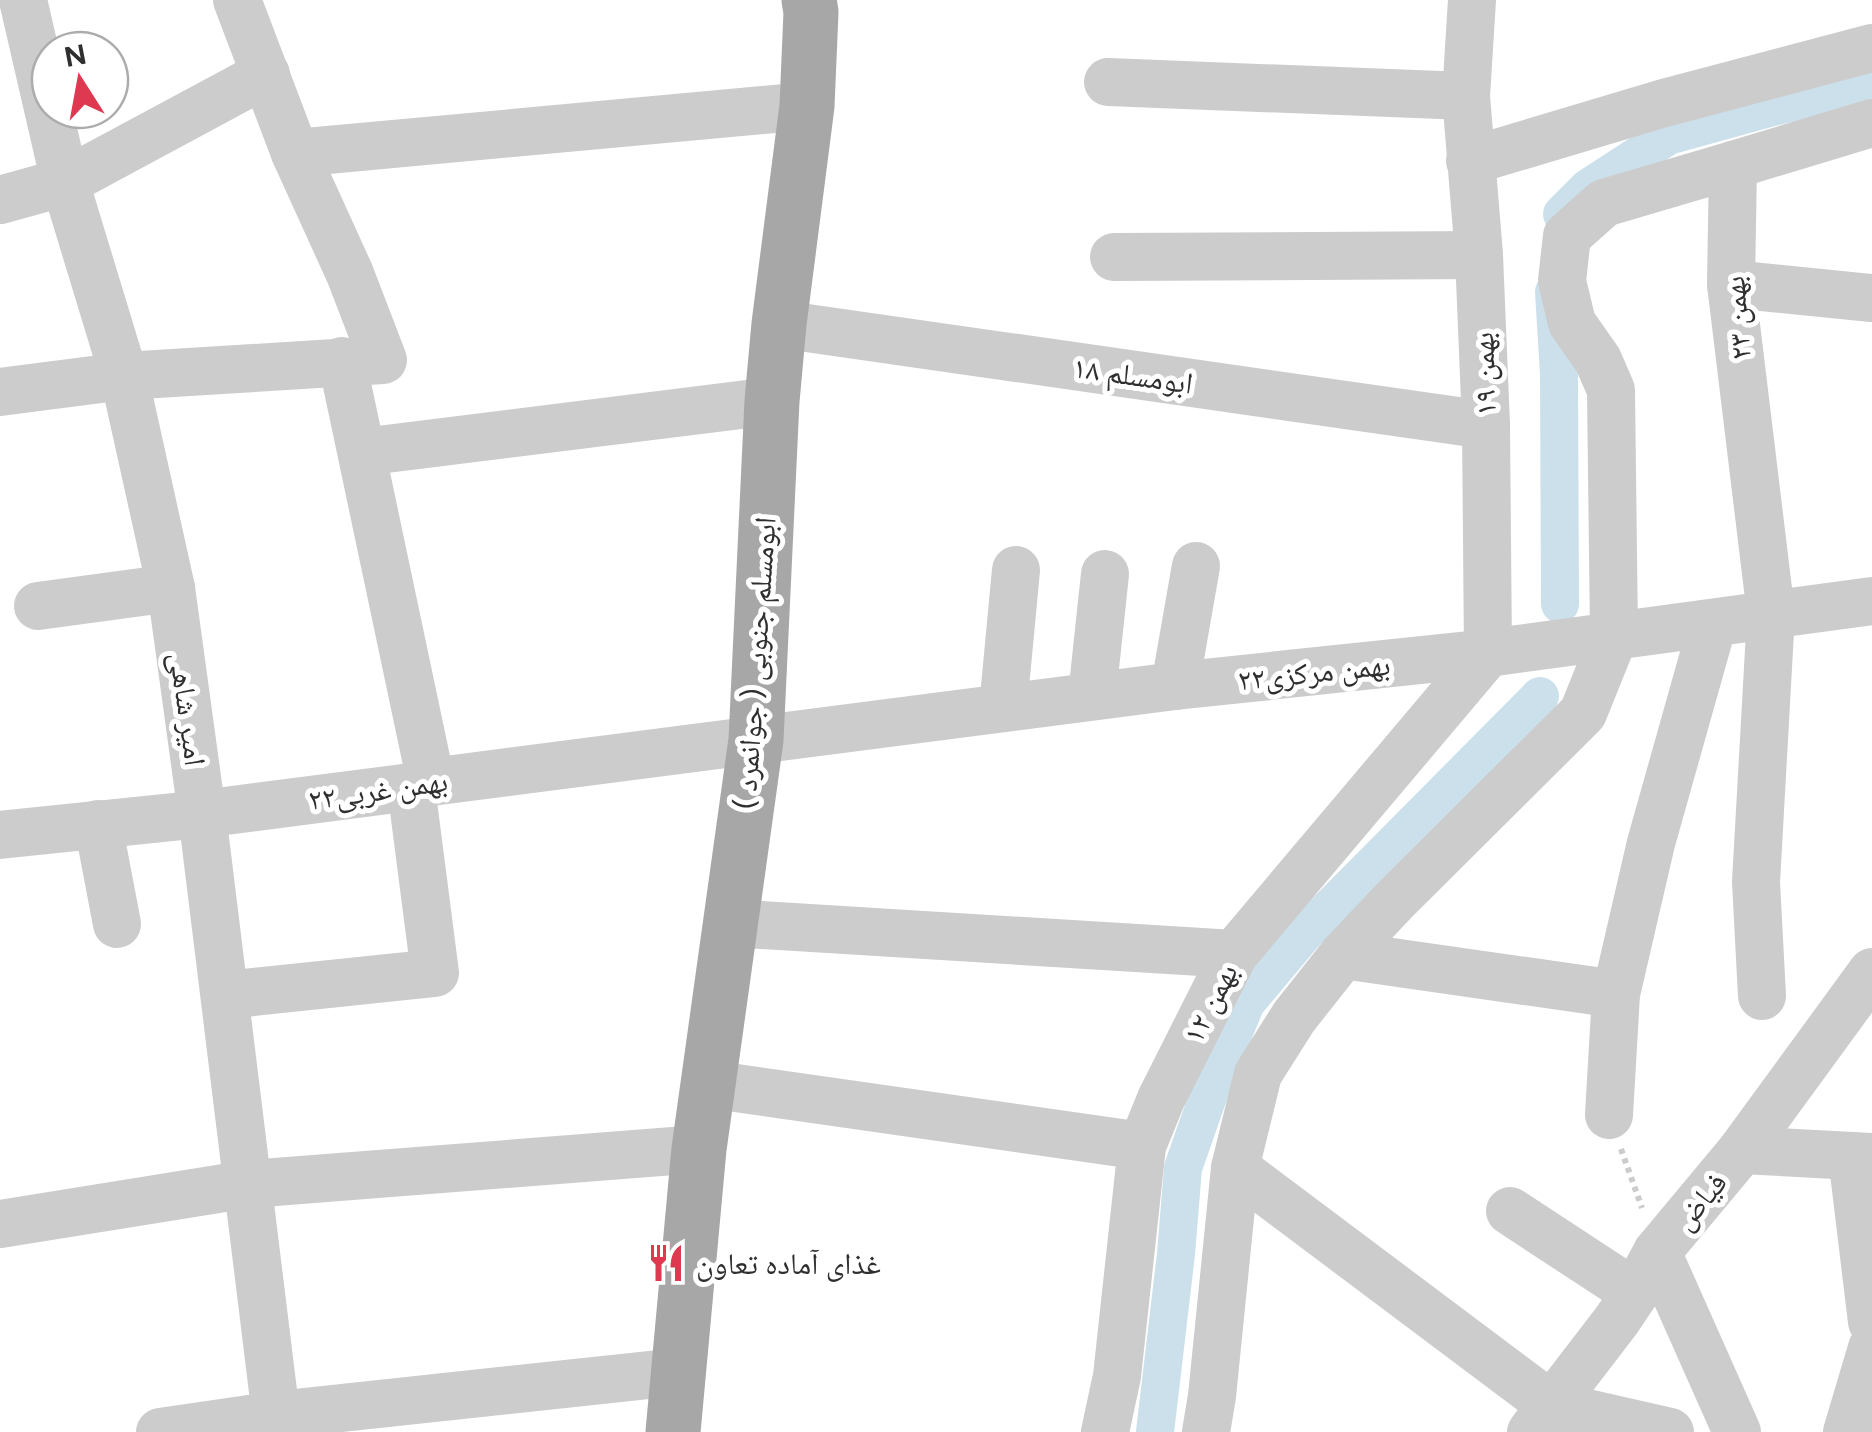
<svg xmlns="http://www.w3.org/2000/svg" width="1872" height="1432" font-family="Figtree,'Noto Naskh Arabic',sans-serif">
	<rect width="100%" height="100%" fill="#fff"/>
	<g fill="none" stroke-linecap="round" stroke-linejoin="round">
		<g stroke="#cbe0eb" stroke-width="38">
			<path d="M 1562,214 L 1588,188 L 1668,136 L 1773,107 L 1872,84"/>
			<path d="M 1554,292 L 1559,374 L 1560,604"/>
			<path d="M 1155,1432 L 1176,1254 L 1183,1168 L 1212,1085 L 1246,1003 L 1303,935 L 1540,696"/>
		</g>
		<path stroke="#ccc" stroke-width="6" stroke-dasharray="5 5" stroke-linecap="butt" d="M 1621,1149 L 1642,1208"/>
		<g stroke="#ccc" stroke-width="48">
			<path d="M 23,0 L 65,182 L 124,376 L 171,588 L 202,814 L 278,1432"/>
			<path d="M 1472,0 L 1466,96 L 1479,255 L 1486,425 L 1488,653"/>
			<path d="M 1108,82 L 1466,96"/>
			<path d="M 295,153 L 807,106"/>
			<path d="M 1470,161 L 1664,103 L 1872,48"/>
			<path d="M 0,200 L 65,182 L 266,74"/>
			<path d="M 1114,257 L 1479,255"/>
			<path d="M 1731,284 L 1872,298"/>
			<path d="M 779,324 L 1486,425"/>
			<path d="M 342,361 L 431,782"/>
			<path d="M 0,392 L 124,376 L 383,360 L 350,274 L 295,153 L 237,0"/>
			<path d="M 362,452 L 772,401"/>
			<path d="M 38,606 L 171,588"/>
			<path d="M 1175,686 L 1196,566"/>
			<path d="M 1092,696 L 1105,574"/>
			<path d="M 1003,708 L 1016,570"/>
			<path d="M 98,824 L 117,924"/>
			<path d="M 0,835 L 202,814 L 411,787 L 431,782 L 1175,686 L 1488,653 L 1872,601"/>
			<path d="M 730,923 L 1234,954"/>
			<path d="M 1343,955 L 1616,994"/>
			<path d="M 225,995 L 435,973 L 411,787"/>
			<path d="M 1762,996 L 1756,882 L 1771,614 L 1731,284 L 1733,165 L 1872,123"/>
			<path d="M 708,1084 L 1142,1146"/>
			<path d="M 1609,1115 L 1616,994 L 1651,843 L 1713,623"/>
			<path d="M 1742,1150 L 1872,1157"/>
			<path d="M 1852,1156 L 1872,1322"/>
			<path d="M 1235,1168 L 1551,1405 L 1670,1432"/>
			<path d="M 1510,1211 L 1635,1293"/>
			<path d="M 0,1224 L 249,1184 L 699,1149"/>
			<path d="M 1657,1252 L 1737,1432"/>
			<path d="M 160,1432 L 276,1415 L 677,1372"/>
			<path d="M 1105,1432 L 1117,1376 L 1142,1146 L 1161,1099 L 1234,954 L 1488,653"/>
			<path d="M 1206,1432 L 1212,1396 L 1235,1168 L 1258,1074 L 1294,1017 L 1343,955 L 1394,901 L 1583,713 L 1614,636 L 1611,390 L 1598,360 L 1572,323 L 1562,281 L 1567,236 L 1604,203 L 1733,165"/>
			<path d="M 1531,1432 L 1617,1320 L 1635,1293 L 1657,1252 L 1742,1150 L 1872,972"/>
			<path d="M 1847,1432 L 1872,1348"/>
		</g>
		<path stroke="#a7a7a7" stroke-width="55" d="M 673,1432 L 699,1149 L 756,740 L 772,401 L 779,324 L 807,106 L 811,12 L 809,0"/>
	</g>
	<defs>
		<g id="restaurant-bare" transform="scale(3)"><path d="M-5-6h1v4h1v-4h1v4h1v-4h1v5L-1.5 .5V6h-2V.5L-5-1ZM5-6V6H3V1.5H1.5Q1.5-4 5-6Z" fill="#de3950" stroke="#fff" stroke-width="2.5" paint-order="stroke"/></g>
	</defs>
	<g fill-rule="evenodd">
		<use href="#restaurant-bare" x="666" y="1263"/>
	</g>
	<g text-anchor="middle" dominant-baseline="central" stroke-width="10" stroke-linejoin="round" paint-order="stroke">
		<g font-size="30" fill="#2f2f2f" stroke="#fff">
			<text transform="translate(1737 318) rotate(-95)">بهمن ۲۳</text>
			<text transform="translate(1484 374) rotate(-92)">بهمن ۱۹</text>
			<text transform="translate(1133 375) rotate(8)">ابومسلم ۱۸</text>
			<text transform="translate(755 663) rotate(-86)">ابومسلم جنوبی ( جوانمرد )</text>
			<text transform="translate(1314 672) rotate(-6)">۲۲بهمن مرکزی</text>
			<text transform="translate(188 709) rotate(82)">امیر شاهی</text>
			<text transform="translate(378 790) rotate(-8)">۲۲بهمن غربی</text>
			<text transform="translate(1210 1003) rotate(-63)">بهمن ۱۲</text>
			<text transform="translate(1700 1201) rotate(-50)">فیاض</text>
		</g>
		<g font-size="30" fill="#2f2f2f" stroke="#fff" text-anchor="start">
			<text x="696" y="1263">غذای آماده تعاون</text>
		</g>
	</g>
	<g transform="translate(80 80) rotate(349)"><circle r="48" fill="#ffffff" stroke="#acacac" stroke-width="2.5"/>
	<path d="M0-8L18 38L0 25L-18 38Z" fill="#de3950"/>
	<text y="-15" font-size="28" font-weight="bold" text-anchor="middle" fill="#2f2f2f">N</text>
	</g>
</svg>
